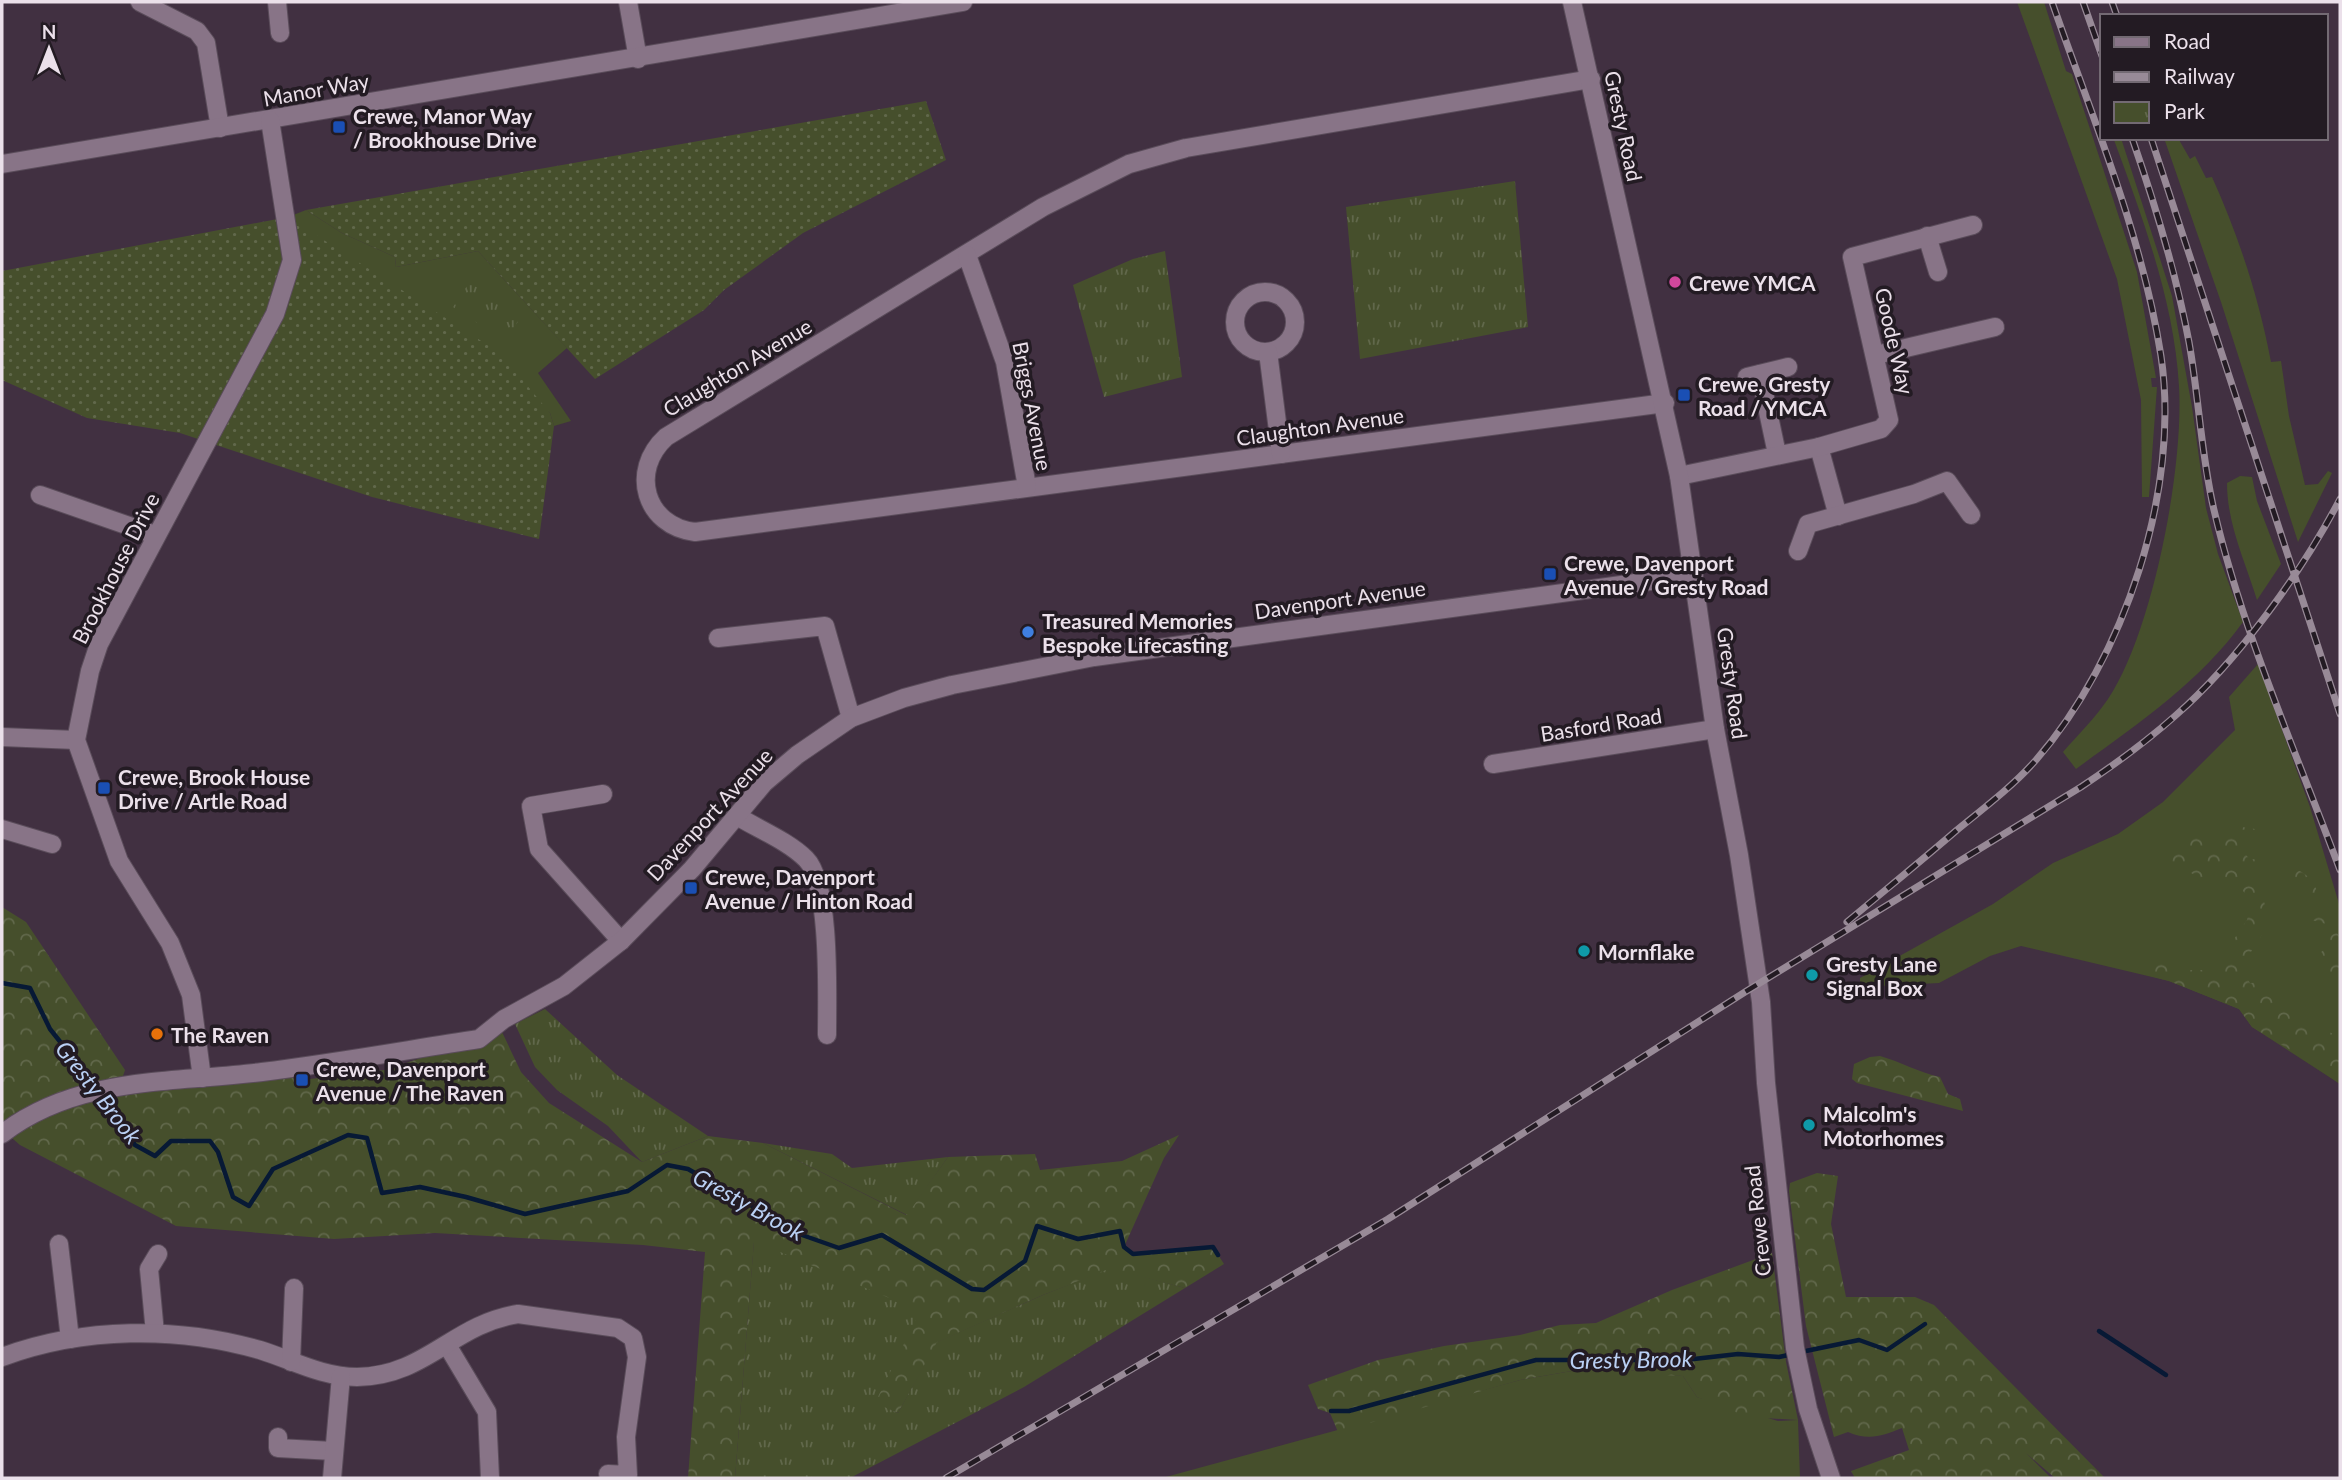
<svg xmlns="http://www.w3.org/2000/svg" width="2342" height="1480" font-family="Lato,sans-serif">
	<defs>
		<pattern id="forest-crowns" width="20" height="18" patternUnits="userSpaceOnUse" patternTransform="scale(1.75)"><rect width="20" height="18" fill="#464f2c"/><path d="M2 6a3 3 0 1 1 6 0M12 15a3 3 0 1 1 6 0" fill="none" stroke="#61684b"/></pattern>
		<pattern id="park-tufts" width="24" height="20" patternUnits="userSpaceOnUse" patternTransform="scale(1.75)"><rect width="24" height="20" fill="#464f2c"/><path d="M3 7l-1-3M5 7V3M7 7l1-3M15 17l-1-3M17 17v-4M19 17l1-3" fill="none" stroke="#61684b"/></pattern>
		<pattern id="garden-dots" width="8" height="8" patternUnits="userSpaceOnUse" patternTransform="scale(1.75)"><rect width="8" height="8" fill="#464f2c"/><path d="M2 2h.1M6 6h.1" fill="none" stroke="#61684b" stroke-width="1.8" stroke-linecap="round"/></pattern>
	</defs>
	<rect width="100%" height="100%" fill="#413041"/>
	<g fill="#464f2c">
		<path d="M 2017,2 L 2044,2 L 2066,71 L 2072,74 L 2137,272 L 2156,378 L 2151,378 L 2152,387 L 2157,387 L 2149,497 L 2142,497 L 2141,400 L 2117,279 Z"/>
		<path d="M 2121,138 L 2172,296 L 2192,407 L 2206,508 L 2218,554 L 2243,622 C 2199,683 2136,725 2076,769 L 2063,752 C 2078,735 2095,718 2108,699 C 2153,632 2184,467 2179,386 C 2174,301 2143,219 2114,140 Z"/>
		<path d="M 2164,138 L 2178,138 L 2190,159 L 2195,156 L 2206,178 L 2212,177 C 2239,237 2259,298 2271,362 L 2281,361 L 2289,416 L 2305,485 L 2318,484 L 2328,471 L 2332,473 L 2298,542 L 2221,302 Z"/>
		<path d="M 306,210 L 342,233 L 395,257 L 396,267 L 478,251 L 567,348 L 538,373 L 571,421 L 554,426 L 550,413 L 288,217 Z"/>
		<path d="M 2240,476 L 2252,477 L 2257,501 L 2281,564 L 2257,600 C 2245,561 2227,524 2227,483 Z"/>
		<path d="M 2258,664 L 2310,807 L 2340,907 L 2340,1084 L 2252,1027 L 2239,1009 L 2169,981 L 2021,946 L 1990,956 L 1939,983 L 1860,987 L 1860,978 L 1993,904 L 2053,863 L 2118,834 L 2163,802 L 2235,730 L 2229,697 Z"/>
		<path d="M 1612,1364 L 1634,1371 L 1683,1376 L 1697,1397 L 1778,1421 L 1798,1420 L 1800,1478 L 1162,1478 L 1520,1380 Z"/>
	</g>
	<g fill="url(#forest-crowns)">
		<path d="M 2235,826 L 2255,829 L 2245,854 L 2250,859 C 2278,861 2317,867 2319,901 L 2330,904 L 2330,917 L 2340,939 L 2340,975 L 2332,981 L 2311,961 L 2328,946 L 2326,924 L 2304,918 L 2312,901 L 2278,870 L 2255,868 C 2261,887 2269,908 2264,928 C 2260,947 2234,961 2250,983 L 2273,982 C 2289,1006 2312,1028 2340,1036 L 2340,1084 L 2299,1055 L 2252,1027 L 2239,1009 L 2169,981 L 2139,973 L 2138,964 L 2157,960 L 2172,970 L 2213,970 L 2247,920 L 2250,900 L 2233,878 L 2211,884 L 2162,857 L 2189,828 L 2219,833 L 2226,839 Z"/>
		<path d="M 2,907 L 26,922 L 125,1070 L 120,1085 L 263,1072 L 302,1080 L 384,1070 L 502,1032 L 521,1072 L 549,1103 L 642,1162 L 708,1136 L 763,1143 L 906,1215 L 948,1157 L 1035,1154 L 1040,1170 L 1122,1161 L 1179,1135 L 1164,1158 L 1124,1247 L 1133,1254 L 1213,1247 L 1224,1264 L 1185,1288 L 1111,1269 L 1043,1295 L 938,1342 L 898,1413 L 874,1404 L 754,1242 L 735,1478 L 688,1478 L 705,1252 L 643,1245 L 435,1233 L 334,1239 L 176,1226 L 20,1145 L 5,1132 L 2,1134 Z"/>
		<path d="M 1880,1056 C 1901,1062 1918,1072 1940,1077 L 1948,1094 L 1960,1099 L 1963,1111 L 1857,1083 L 1852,1079 L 1854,1064 L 1870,1057 Z"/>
		<path d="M 1817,1173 L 1838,1176 L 1831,1224 L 1846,1297 L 1915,1297 L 1934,1305 L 2105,1478 L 2055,1478 L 2026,1453 L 2051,1478 L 1855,1478 L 1851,1471 L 1909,1450 L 1902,1428 C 1882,1436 1869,1441 1848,1432 L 1834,1437 L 1806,1326 L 1789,1191 L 1790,1183 Z"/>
		<path d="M 1772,1253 L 1786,1362 L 1798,1420 L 1748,1417 L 1697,1397 L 1683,1376 L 1644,1374 L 1612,1364 L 1520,1380 L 1338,1432 L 1330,1413 L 1318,1409 L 1308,1385 L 1378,1360 L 1444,1346 L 1520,1335 L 1560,1325 L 1596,1323 L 1672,1290 Z"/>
	</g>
	<g fill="url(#park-tufts)">
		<path d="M 1515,181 L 1528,327 L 1360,359 L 1346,207 Z"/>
		<path d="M 1165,251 L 1182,377 L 1104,397 L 1073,285 L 1133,259 Z"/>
		<path d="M 471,280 L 523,314 L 505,341 L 453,307 Z"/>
		<path d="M 545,1009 L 617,1075 L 708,1136 L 642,1162 L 608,1126 L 557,1090 L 535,1067 L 515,1024 Z"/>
		<path d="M 763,1143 L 832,1154 L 852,1168 L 948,1157 L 907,1215 Z"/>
		<path d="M 754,1241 L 920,1311 L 875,1403 L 898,1413 L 937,1342 L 1043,1295 L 1111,1268 L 1185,1288 L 1024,1387 L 850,1478 L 735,1478 Z"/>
	</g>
	<g fill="url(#garden-dots)">
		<path d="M 926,101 L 946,160 L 803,233 L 724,290 L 704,310 L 595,379 L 478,251 L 396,267 L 395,257 L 342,233 L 306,210 Z"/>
		<path d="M 288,217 L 500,353 L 550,413 L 554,426 L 539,539 L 372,497 L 180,433 L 87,418 L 2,380 L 2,271 Z"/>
	</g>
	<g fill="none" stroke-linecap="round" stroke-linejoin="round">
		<g stroke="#071935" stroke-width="4.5">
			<path d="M 2,983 L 30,988 L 50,1029 L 97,1088"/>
			<path d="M 102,1095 L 135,1145 L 155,1156 L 171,1141 L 210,1141 L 218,1152 L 233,1197 L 249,1206 L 273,1169 L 348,1135 L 367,1138 L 382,1193 L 420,1187 L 466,1197 L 525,1214 L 628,1191 L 667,1165 L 688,1169 L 802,1235 L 839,1248 L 882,1235 L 972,1289 L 984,1290 L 1025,1261 L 1037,1226 L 1078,1239 L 1120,1231 L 1124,1247 L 1133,1254 L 1213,1247 L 1218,1255"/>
			<path d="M 2099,1331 L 2166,1375"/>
			<path d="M 1801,1352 L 1859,1340 L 1887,1350 L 1925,1324"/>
			<path d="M 1331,1411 L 1349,1411 L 1536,1360 L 1685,1360 L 1738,1354 L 1779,1357 L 1793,1354"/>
		</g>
		<g stroke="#5a4c5a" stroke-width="20">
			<g id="minor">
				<path d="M 140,2 L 197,31 L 206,43 L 220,128"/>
				<path d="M 277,2 L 280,33"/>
				<path d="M 628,2 L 638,59"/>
				<path d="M 1591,79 L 1186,148 L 1129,164 L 1043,207 L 666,437 C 629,471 645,526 695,532 L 1665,403"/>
				<path d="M 2,164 L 963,2"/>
				<path d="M 1927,236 L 1938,272"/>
				<path d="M 967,255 L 1005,362 L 1027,487"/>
				<circle cx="1265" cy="322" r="30"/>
				<path d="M 1268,352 L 1281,454"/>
				<path d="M 1876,355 L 1995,327"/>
				<path d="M 1760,374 L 1777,454"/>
				<path d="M 1747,377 L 1788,367"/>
				<path d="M 1819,447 L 1838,516"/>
				<path d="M 1679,476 L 1819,447 L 1881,429 L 1889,420 L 1852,257 L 1973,225"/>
				<path d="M 40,495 L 155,535"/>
				<path d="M 1798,551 L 1808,524 L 1914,494 L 1947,481 L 1971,515"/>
				<path d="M 718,638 L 825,626 L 851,718"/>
				<path d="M 2,737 L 76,740"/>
				<path d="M 1493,764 L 1715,729"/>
				<path d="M 603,794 L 531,806 L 539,849 L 621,941"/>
				<path d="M 737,816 C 758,829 788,841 806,859 C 831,884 827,997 827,1035"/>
				<path d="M 2,829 L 52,844"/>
				<path d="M 202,1078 L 191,995 L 170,943 L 119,861 L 76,740 L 90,671 L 99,644 L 275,314 L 292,260 L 270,120"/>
				<path d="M 59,1244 L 70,1339"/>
				<path d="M 155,1333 L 149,1269 L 158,1254"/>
				<path d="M 447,1345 L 487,1412 L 490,1478"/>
				<path d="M 2,1357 C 83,1327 177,1326 260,1350 C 292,1360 322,1377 357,1377 C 426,1376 453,1324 518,1314 L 618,1328 L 633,1338 L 637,1357 L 626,1437 L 628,1475 L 608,1474"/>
				<path d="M 291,1362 L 294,1288"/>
				<path d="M 278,1437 L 278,1448 L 333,1451"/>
				<path d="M 332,1478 L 341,1376"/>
			</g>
		</g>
		<g stroke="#5a4c5a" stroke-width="20">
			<path id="tertiary" d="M 2,1134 C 77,1076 173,1083 262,1072 C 335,1063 407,1050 479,1039 L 504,1019 L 564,986 L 621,941 L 692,869 L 764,783 L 797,755 L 851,718 L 904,698 L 952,685 L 1094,657 L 1694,575"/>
		</g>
		<g stroke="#5a4c5a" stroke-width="20">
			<path id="secondary" d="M 1572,2 L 1679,476 L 1715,729 L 1739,855 L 1761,1002 L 1766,1083 L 1795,1348 L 1808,1409 L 1831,1478"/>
		</g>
		<use href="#minor" stroke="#887487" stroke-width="18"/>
		<use href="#tertiary" stroke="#887487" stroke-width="18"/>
		<use href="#secondary" stroke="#887487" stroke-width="18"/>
		<g stroke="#988a97" stroke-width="7">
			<g id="rail">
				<path d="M 2083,2 L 2102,56"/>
				<path d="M 2112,2 L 2117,16"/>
				<path d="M 2132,138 C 2155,204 2176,273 2189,342 C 2199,398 2201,455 2214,510 C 2243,633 2296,752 2340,870"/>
				<path d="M 2151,138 L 2340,714"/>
				<path d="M 1847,922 C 1884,891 1921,861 1957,830 C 1984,808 2013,786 2036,760 C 2124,659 2181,490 2161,356 C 2142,234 2092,117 2052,2"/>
				<path d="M 946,1478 L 1388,1219 L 1745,992 L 2081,787 C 2114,765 2146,742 2175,716 C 2237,662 2302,572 2340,499"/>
			</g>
		</g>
		<use href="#rail" stroke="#231b23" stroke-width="4.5" stroke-dasharray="13" stroke-linecap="butt"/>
	</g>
	<g fill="#1a4fb4" stroke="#231b23" stroke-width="2.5">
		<rect x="332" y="120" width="14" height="14" rx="3.5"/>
		<rect x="1677" y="388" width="14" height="14" rx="3.5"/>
		<rect x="1543" y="567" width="14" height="14" rx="3.5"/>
		<rect x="97" y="781" width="14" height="14" rx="3.5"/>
		<rect x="684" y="881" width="14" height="14" rx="3.5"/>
		<rect x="295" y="1073" width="14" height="14" rx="3.5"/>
	</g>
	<circle fill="#d1479c" stroke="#231b23" stroke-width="2.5" cx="1675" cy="282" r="7"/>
	<circle fill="#3f7fe0" stroke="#231b23" stroke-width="2.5" cx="1028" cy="632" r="7"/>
	<g fill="#0f9aa8" stroke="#231b23" stroke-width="2.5">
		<circle cx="1584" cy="951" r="7"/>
		<circle cx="1812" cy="975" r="7"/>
		<circle cx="1809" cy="1125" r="7"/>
	</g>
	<circle fill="#e8710a" stroke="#231b23" stroke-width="2.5" cx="157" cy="1034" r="7"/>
	<g text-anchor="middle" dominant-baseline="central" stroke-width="7" stroke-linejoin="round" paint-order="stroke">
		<g font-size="21" fill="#ebe0ea" stroke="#231b23">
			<text transform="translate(316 89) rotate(-10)">Manor Way</text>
			<text transform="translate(1624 126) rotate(78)">Gresty Road</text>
			<text transform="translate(1895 341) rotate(77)">Goode Way</text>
			<text transform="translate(737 367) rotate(-31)">Claughton Avenue</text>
			<text transform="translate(1033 406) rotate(79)">Briggs Avenue</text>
			<text transform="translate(1320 426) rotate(-8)">Claughton Avenue</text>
			<text transform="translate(115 568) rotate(-63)">Brookhouse Drive</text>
			<text transform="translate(1340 599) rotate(-8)">Davenport Avenue</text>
			<text transform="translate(1733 683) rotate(82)">Gresty Road</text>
			<text transform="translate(1601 724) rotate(-9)">Basford Road</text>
			<text transform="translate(709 814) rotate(-47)">Davenport Avenue</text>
			<text transform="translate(1757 1221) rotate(-96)">Crewe Road</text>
		</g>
		<g font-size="21" font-weight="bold" fill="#ebe0ea" stroke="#231b23" text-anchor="start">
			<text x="353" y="115">Crewe, Manor Way<tspan x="353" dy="24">/ Brookhouse Drive</tspan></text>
			<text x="1689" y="282">Crewe YMCA</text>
			<text x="1698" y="383">Crewe, Gresty<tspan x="1698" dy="24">Road / YMCA</tspan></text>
			<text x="1564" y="562">Crewe, Davenport<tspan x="1564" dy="24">Avenue / Gresty Road</tspan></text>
			<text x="1042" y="620">Treasured Memories<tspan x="1042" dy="24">Bespoke Lifecasting</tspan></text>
			<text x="118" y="776">Crewe, Brook House<tspan x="118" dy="24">Drive / Artle Road</tspan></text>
			<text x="705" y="876">Crewe, Davenport<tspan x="705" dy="24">Avenue / Hinton Road</tspan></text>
			<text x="1598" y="951">Mornflake</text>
			<text x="1826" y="963">Gresty Lane<tspan x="1826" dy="24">Signal Box</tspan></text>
			<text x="171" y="1034">The Raven</text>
			<text x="316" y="1068">Crewe, Davenport<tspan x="316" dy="24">Avenue / The Raven</tspan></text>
			<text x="1823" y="1113">Malcolm's<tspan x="1823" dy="24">Motorhomes</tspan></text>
		</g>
		<g font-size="23" font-style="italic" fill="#bad0f4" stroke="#231b23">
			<text transform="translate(99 1092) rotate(52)">Gresty Brook</text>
			<text transform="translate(749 1204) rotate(29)">Gresty Brook</text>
			<text transform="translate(1631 1359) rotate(-1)">Gresty Brook</text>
		</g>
	</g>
	<rect width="2342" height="1480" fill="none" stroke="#ebe0ea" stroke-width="7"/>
	<rect x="2100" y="14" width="228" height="126" fill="#231b23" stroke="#736a73" stroke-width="2"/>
	<rect x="2114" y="37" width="35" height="10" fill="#887487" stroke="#736a73" stroke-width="2"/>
	<text x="2164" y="49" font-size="21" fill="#ebe0ea">Road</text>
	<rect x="2114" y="72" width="35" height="10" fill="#988a97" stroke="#736a73" stroke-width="2"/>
	<text x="2164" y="84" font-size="21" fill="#ebe0ea">Railway</text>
	<rect x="2114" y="102" width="35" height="21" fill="url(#park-tufts)" stroke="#736a73" stroke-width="2"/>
	<text x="2164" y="119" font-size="21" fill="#ebe0ea">Park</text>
	<g transform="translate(49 49)" stroke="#231b23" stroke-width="5" paint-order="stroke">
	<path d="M0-5L12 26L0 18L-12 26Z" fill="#ebe0ea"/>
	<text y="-10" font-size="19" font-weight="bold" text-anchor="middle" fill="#ebe0ea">N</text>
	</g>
</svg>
